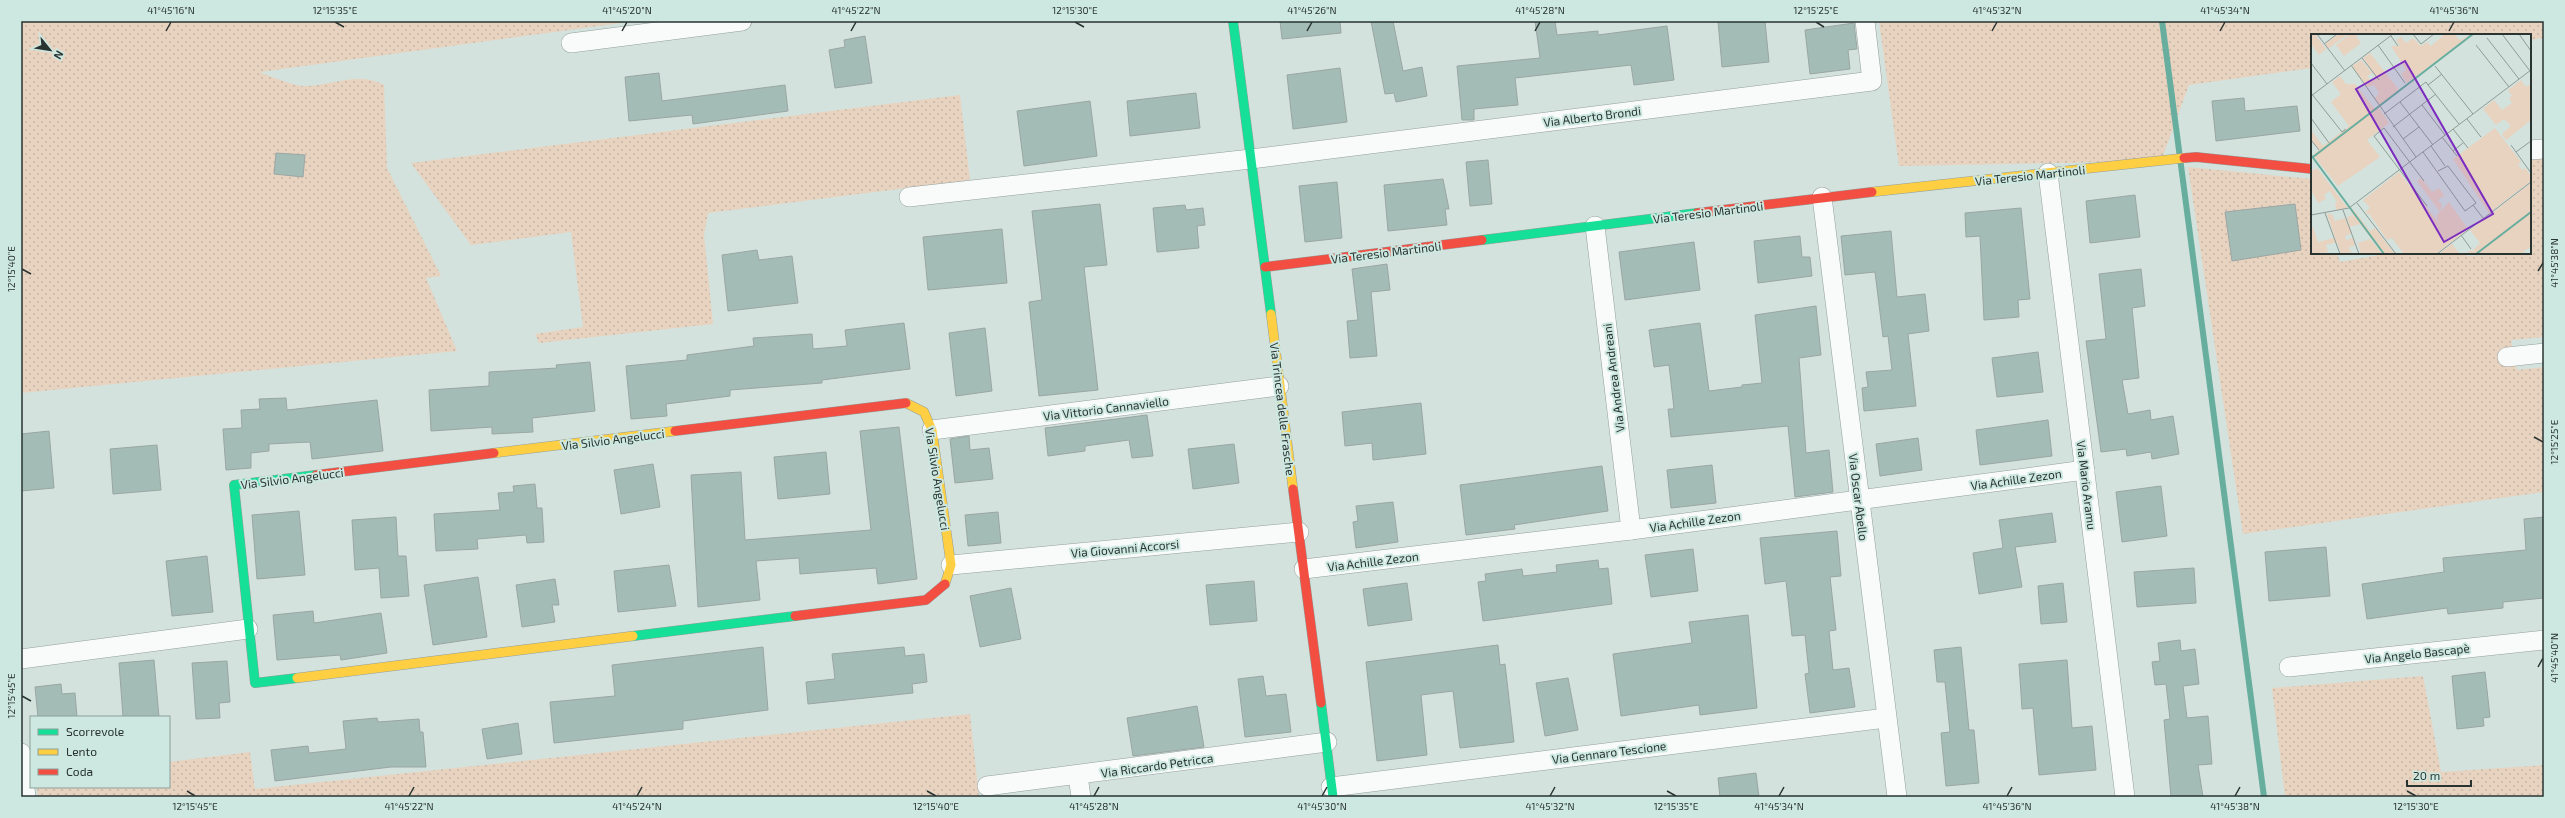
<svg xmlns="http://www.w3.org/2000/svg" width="2565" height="818" font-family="'Exo 2',sans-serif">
	<defs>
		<pattern id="green-dots" width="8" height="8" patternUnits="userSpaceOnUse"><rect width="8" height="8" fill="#e8d3c0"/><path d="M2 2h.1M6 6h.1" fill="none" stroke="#c7b6a5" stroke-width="1.8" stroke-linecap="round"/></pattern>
	</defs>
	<rect width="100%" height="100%" fill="#d3e2dd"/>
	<g fill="url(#green-dots)">
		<path d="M 21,21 L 636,21 L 260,72 C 269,76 294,86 304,86 C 331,86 359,71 384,85 L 387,168 L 441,276 L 426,278 L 457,351 L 21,393 Z"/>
		<path d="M 1879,21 L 2544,21 L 2544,38 L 2530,40 L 2530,35 L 2312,35 L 2312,68 L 2189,85 L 2161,161 L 1899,166 Z"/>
		<path d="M 960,95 L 970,180 L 708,213 L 704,235 L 713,324 L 539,343 L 535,334 L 583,327 L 571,232 L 471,245 L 411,163 Z"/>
		<path d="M 2544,154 L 2544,337 L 2511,340 L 2517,370 L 2544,367 L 2544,492 L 2243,534 L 2188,167 L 2312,179 L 2312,253 L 2337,253 L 2340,262 L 2390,253 L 2466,253 L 2467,256 L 2488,255 L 2488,253 L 2530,253 L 2530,155 Z"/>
		<path d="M 2423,676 L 2441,772 L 2544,765 L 2544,797 L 2285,797 L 2272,688 Z"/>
		<path d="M 970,714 L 979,797 L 38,797 L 37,787 L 169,787 L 169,762 L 250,752 L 255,789 Z"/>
	</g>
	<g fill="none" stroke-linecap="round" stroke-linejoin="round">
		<path stroke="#68ae9e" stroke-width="6" d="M 2162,21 L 2264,797"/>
	</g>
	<g fill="#a4bcb6" stroke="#9ba6a3">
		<path d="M 1280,21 L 1340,21 L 1341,33 L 1282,39 Z"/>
		<path d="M 1371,21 L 1393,21 L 1403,71 L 1422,67 L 1427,96 L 1396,102 L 1394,93 L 1385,94 Z"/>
		<path d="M 1535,21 L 1555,21 L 1557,35 L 1598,31 L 1598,35 L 1667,26 L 1674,80 L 1634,85 L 1631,65 L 1515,78 L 1518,105 L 1474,109 L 1474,120 L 1462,120 L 1457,66 L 1540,58 Z"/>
		<path d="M 1718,21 L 1765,21 L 1769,62 L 1722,67 Z"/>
		<path d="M 1854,23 L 1857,49 L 1848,50 L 1850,69 L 1810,74 L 1805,30 Z"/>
		<path d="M 865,36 L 872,83 L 835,88 L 829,50 L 845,47 L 844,40 Z"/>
		<path d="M 1340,68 L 1347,122 L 1293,129 L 1287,75 Z"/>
		<path d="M 659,73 L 662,101 L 785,85 L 788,111 L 693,124 L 692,115 L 629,121 L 625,77 Z"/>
		<path d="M 1196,93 L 1200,128 L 1130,136 L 1127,101 Z"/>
		<path d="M 2244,98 L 2245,111 L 2297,106 L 2300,131 L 2216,141 L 2212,101 Z"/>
		<path d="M 1090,101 L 1097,156 L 1024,166 L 1017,111 Z"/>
		<path d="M 276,153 L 305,155 L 303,177 L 274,174 Z"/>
		<path d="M 1488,160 L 1492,204 L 1470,206 L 1466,162 Z"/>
		<path d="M 1443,179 L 1449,209 L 1445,209 L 1447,225 L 1388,231 L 1384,185 Z"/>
		<path d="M 1337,182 L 1342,238 L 1305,242 L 1299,186 Z"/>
		<path d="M 2135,195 L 2140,237 L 2090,243 L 2086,201 Z"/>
		<path d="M 1100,204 L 1107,265 L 1084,267 L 1098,390 L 1039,396 L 1029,302 L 1042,300 L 1032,211 Z"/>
		<path d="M 2295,204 L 2301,250 L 2232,261 L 2225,212 Z"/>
		<path d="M 1185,205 L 1186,210 L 1203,208 L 1205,225 L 1197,226 L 1199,248 L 1157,252 L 1153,208 Z"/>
		<path d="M 2021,208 L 2030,299 L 2018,300 L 2019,317 L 1984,320 L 1980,236 L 1966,237 L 1965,213 Z"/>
		<path d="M 1002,229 L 1007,283 L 928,290 L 923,237 Z"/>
		<path d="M 1891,231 L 1897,297 L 1925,294 L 1929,331 L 1908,334 L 1916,406 L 1864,411 L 1862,388 L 1868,387 L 1866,372 L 1892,370 L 1888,336 L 1883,337 L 1875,272 L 1845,275 L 1841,236 Z"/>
		<path d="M 1800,236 L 1802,257 L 1810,257 L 1812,276 L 1758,283 L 1754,241 Z"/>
		<path d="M 1694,242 L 1700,290 L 1625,300 L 1619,252 Z"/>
		<path d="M 757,250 L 759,260 L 792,256 L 798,303 L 728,311 L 722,255 Z"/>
		<path d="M 1387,264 L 1390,290 L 1371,292 L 1377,356 L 1350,358 L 1347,321 L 1358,320 L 1352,269 Z"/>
		<path d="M 2141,269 L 2145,306 L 2132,308 L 2139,378 L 2122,380 L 2128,414 L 2150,410 L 2151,420 L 2173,416 L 2179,454 L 2152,459 L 2151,452 L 2127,456 L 2126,449 L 2101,452 L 2086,341 L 2106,339 L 2099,274 Z"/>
		<path d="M 1816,306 L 1821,355 L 1799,358 L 1806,453 L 1829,450 L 1833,492 L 1795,497 L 1788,426 L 1671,437 L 1668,409 L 1674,409 L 1669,365 L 1654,367 L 1649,330 L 1700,323 L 1709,391 L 1742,387 L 1742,385 L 1762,383 L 1755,315 Z"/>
		<path d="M 904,323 L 910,369 L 822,380 L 822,383 L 730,390 L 730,396 L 666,404 L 667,416 L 631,419 L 626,366 L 687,360 L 687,355 L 754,346 L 753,338 L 812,334 L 813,349 L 847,346 L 845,330 Z"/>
		<path d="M 985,328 L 992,391 L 956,396 L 949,333 Z"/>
		<path d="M 2038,352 L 2043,392 L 1997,397 L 1992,358 Z"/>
		<path d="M 590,362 L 595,411 L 532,418 L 533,432 L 492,434 L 492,427 L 431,431 L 429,390 L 489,386 L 489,372 L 557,368 L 556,365 Z"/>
		<path d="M 286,398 L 287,410 L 377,400 L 383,451 L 312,459 L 310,442 L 269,444 L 269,451 L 251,453 L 251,468 L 226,470 L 223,429 L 242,428 L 241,410 L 260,409 L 259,399 Z"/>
		<path d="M 1421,403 L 1426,454 L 1373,460 L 1372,443 L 1345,446 L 1342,412 Z"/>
		<path d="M 1147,415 L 1153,456 L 1132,458 L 1129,440 L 1085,446 L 1085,451 L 1048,456 L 1045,428 Z"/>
		<path d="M 2048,420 L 2052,456 L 1980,465 L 1976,430 Z"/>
		<path d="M 899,427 L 917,579 L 878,584 L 876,568 L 800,574 L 799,558 L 756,561 L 760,600 L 698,607 L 691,475 L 741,472 L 745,540 L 871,530 L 860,431 Z"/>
		<path d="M 49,431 L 54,488 L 21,491 L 21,434 Z"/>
		<path d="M 969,436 L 970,450 L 989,448 L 993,479 L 955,483 L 950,439 Z"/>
		<path d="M 1918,438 L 1922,470 L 1880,476 L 1876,444 Z"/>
		<path d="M 1234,444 L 1239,483 L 1193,489 L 1188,449 Z"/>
		<path d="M 157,445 L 161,490 L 113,494 L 110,449 Z"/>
		<path d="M 826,452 L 830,494 L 778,499 L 774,457 Z"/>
		<path d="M 653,464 L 660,507 L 621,514 L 614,470 Z"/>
		<path d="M 1712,465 L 1716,503 L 1671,508 L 1667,470 Z"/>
		<path d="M 1602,466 L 1608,511 L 1514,525 L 1515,529 L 1466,535 L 1460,485 Z"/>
		<path d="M 535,484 L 537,508 L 542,508 L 544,542 L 527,543 L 526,535 L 477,539 L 478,549 L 436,551 L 434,514 L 500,510 L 498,493 L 514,492 L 513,486 Z"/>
		<path d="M 2161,486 L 2167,536 L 2122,542 L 2116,492 Z"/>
		<path d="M 1393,502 L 1398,542 L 1356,548 L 1353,522 L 1358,521 L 1356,506 Z"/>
		<path d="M 299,511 L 305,575 L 257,579 L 252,515 Z"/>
		<path d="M 998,512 L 1001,543 L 968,546 L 965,515 Z"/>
		<path d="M 2052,513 L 2056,542 L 2015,547 L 2022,587 L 1979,594 L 1973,553 L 2003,548 L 1999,520 Z"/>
		<path d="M 396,517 L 398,556 L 406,556 L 409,596 L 381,598 L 379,568 L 355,570 L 352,520 Z"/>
		<path d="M 2544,517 L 2544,598 L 2503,602 L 2503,608 L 2448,614 L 2447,608 L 2367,619 L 2362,584 L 2444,572 L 2443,558 L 2526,550 L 2524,519 Z"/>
		<path d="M 1837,531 L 1841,576 L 1830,577 L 1836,630 L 1829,631 L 1833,670 L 1849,668 L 1855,707 L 1810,713 L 1805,674 L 1809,673 L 1805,635 L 1792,636 L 1786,581 L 1765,584 L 1760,538 Z"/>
		<path d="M 2326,547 L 2330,596 L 2269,601 L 2265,552 Z"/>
		<path d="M 1693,549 L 1698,591 L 1651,597 L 1645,555 Z"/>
		<path d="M 207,556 L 213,612 L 172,616 L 166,561 Z"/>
		<path d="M 1598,560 L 1599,569 L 1608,568 L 1612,604 L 1483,621 L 1478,582 L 1486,581 L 1485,574 L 1522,569 L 1523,576 L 1557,572 L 1556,565 Z"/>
		<path d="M 669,565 L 676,606 L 618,612 L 614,571 Z"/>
		<path d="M 2194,568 L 2196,603 L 2137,607 L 2134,572 Z"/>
		<path d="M 478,577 L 487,637 L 433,645 L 424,585 Z"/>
		<path d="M 555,579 L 559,605 L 552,605 L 555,622 L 522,627 L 516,585 Z"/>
		<path d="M 1254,581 L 1257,621 L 1210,625 L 1206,585 Z"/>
		<path d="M 1407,583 L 1412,620 L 1368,626 L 1363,589 Z"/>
		<path d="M 2063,583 L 2067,622 L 2041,624 L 2038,586 Z"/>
		<path d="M 1011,588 L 1021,639 L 980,647 L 970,596 Z"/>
		<path d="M 313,611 L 314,623 L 381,613 L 387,653 L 341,660 L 340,655 L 277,660 L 273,615 Z"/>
		<path d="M 1748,615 L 1757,708 L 1700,715 L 1699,705 L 1621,716 L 1613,654 L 1692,643 L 1689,622 Z"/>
		<path d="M 2180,640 L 2181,651 L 2195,649 L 2199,684 L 2183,686 L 2187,718 L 2208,716 L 2212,764 L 2198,765 L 2203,797 L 2171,797 L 2164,720 L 2170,719 L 2166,684 L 2155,685 L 2152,662 L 2160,661 L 2158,643 Z"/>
		<path d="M 1498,645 L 1500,665 L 1505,664 L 1514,742 L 1460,748 L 1453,691 L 1421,695 L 1427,755 L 1377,761 L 1366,662 Z"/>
		<path d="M 763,647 L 768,710 L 683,721 L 683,729 L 554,743 L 550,702 L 615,696 L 612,665 Z"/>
		<path d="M 904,647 L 905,656 L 924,654 L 927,682 L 912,684 L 913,693 L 808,704 L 806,682 L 835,679 L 832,654 Z"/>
		<path d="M 1961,647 L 1969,730 L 1974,730 L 1979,783 L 1946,786 L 1941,733 L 1950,732 L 1945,682 L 1937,682 L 1934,650 Z"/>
		<path d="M 154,660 L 159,717 L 123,717 L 119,663 Z"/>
		<path d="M 2067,660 L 2072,728 L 2092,726 L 2096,770 L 2039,775 L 2033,708 L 2022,709 L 2019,664 Z"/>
		<path d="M 227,661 L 230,702 L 219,703 L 220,718 L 196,719 L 192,663 Z"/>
		<path d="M 2485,672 L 2490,717 L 2483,718 L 2484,726 L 2457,729 L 2452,676 Z"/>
		<path d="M 1263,676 L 1266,696 L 1286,694 L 1291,732 L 1245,737 L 1238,679 Z"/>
		<path d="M 1568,678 L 1578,730 L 1545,736 L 1536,683 Z"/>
		<path d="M 61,684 L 62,694 L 75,693 L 77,717 L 38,717 L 35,687 Z"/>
		<path d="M 1197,706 L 1204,747 L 1133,756 L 1127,718 Z"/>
		<path d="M 377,718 L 378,722 L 419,719 L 420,732 L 423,732 L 426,767 L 391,767 L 275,781 L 271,750 L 308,746 L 309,753 L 346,749 L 343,721 Z"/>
		<path d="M 518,723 L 522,754 L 487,759 L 482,729 Z"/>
		<path d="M 1756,773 L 1759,797 L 1720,797 L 1718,778 Z"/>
	</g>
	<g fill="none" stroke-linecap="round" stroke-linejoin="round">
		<g stroke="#949f9c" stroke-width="20">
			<g id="street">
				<path d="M 571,43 L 742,21"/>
				<path d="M 2530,150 L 2544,149"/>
				<path d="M 2048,173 L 2125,797"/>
				<path d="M 909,197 L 1251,159 L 1872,81 L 1865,21"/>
				<path d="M 1822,197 L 1897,797"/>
				<path d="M 1595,226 L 1631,530"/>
				<path d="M 2507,357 L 2544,353"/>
				<path d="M 932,430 L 1279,386"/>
				<path d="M 951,565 L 1299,532"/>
				<path d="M 1304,569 L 1631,530 L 2085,470"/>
				<path d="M 21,659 L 248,629"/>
				<path d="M 2289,667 L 2544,640"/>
				<path d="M 21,753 L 26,797"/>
				<path d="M 1078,776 L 1081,797"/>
				<path d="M 987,786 L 1327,742"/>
				<path d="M 1331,787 L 1886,718"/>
			</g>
		</g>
		<g stroke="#949f9c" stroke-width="10">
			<g id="fast">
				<path d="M 1233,21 L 1271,314"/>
				<path d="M 1482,240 L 1697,213"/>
				<path d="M 633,636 L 795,616"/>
				<path d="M 297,678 L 255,683 L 234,485 L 316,475"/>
				<path d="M 1321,703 L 1333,797"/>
			</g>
		</g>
		<g stroke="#949f9c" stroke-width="10">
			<g id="slow">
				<path d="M 1872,192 L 2184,158"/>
				<path d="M 1271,314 L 1293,489"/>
				<path d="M 906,403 L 924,412 L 932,430 L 951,565 L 945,584"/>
				<path d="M 494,453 L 675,431"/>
				<path d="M 297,678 L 633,636"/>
			</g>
		</g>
		<g stroke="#949f9c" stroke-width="10">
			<g id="jam">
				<path d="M 2184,158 L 2196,157 L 2312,169"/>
				<path d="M 1697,213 L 1872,192"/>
				<path d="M 1265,267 L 1482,240"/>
				<path d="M 675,431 L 906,403"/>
				<path d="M 316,475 L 494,453"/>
				<path d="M 1293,489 L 1321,703"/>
				<path d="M 795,616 L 926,600 L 945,584"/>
			</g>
		</g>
		<use href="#street" stroke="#f8fbfa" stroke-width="19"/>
		<use href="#fast" stroke="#16e098" stroke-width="9"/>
		<use href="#slow" stroke="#ffcf43" stroke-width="9"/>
		<use href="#jam" stroke="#f24e42" stroke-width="9"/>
	</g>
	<path fill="none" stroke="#293330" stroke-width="1.5" d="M 335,22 L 344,27M 1075,22 L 1084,27M 1816,22 L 1824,27M 166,31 L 171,22M 622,31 L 627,22M 851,31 L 856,22M 1307,31 L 1312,22M 1535,31 L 1540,22M 1992,31 L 1997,22M 2220,31 L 2225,22M 2449,31 L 2454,22M 22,269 L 31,274M 2538,271 L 2543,263M 2534,437 L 2543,442M 2538,667 L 2543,658M 22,696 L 31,701M 187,791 L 195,796M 927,791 L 936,796M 1667,791 L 1676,796M 2407,791 L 2416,796M 409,796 L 414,787M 637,796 L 642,787M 1094,796 L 1099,787M 1322,796 L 1327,787M 1550,796 L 1555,787M 1779,796 L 1784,787M 2007,796 L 2012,787M 2235,796 L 2240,787"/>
	<g text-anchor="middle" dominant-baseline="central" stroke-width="4" stroke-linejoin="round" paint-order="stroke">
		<g font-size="12" fill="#293330" stroke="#cde8e0">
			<text transform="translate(1592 116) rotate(-7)">Via Alberto Brondi</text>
			<text transform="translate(2030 175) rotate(-6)">Via Teresio Martinoli</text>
			<text transform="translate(1708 212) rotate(-7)">Via Teresio Martinoli</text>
			<text transform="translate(1386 252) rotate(-7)">Via Teresio Martinoli</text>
			<text transform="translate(1613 378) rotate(-97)">Via Andrea Andreani</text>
			<text transform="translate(1106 408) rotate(-7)">Via Vittorio Cannaviello</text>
			<text transform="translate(1283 409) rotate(83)">Via Trincea delle Frasche</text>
			<text transform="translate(613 439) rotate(-7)">Via Silvio Angelucci</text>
			<text transform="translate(292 478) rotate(-7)">Via Silvio Angelucci</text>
			<text transform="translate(938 479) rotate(81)">Via Silvio Angelucci</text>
			<text transform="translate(2016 479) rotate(-8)">Via Achille Zezon</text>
			<text transform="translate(2087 485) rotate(83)">Via Mario Aramu</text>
			<text transform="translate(1859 497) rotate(83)">Via Oscar Abello</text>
			<text transform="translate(1695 521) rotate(-8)">Via Achille Zezon</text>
			<text transform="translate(1125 548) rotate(-5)">Via Giovanni Accorsi</text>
			<text transform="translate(1373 561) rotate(-7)">Via Achille Zezon</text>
			<text transform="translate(2417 653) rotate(-6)">Via Angelo Bascapè</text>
			<text transform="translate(1609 752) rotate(-7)">Via Gennaro Tescione</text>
			<text transform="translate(1157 765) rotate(-8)">Via Riccardo Petricca</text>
		</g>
	</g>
	<g transform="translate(2311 34)">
		<rect width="220" height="220" fill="#d3e2dd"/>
		<path d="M 0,0 L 4,0 L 15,15 L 8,21 L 0,10 ZM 27,0 L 37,0 L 17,15 L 14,10 ZM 134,0 L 143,0 L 149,6 L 161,0 L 96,49 L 90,40 L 95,36 L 80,12 L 89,12 L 85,6 L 90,3 L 95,9 L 102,4 L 110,12 L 116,8 L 120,12 ZM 59,19 L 88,56 L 68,72 L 64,64 L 68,59 L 63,51 L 56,53 L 41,32 L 50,26 L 61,39 L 56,42 L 60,47 L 65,44 L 67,47 L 52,24 ZM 29,42 L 35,50 L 44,50 L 63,74 L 68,74 L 78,89 L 56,106 L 69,123 L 27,152 L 2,121 L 8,116 L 0,106 L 0,96 L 12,112 L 8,115 L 38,92 L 20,68 L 30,60 L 21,48 ZM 210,46 L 215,53 L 220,50 L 220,86 L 195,106 L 191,100 L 200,92 L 193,85 L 185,91 L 172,75 L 183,66 L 191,76 L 201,69 L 198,64 L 201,62 L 197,56 ZM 184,94 L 210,128 L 207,131 L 212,136 L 214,134 L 220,142 L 220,147 L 178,179 L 142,125 ZM 6,134 L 36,173 L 36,174 L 25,176 L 24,169 L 26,168 L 19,157 L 13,161 L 15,165 L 7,169 L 0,156 L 0,137 ZM 88,138 L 128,189 L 125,182 L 138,168 L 157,195 L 125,220 L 93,220 L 81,204 L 76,206 L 59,181 L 54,178 L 59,174 L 52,166 ZM 110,144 L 121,158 L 128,154 L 135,164 L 132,162 L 127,166 L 131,171 L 129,178 L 106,147 ZM 220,149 L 220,212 L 210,220 L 155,220 L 160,216 L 164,218 L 162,216 L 169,209 L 159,196 ZM 42,175 L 59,197 L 64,194 L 84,220 L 72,220 L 49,190 L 39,193 L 36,183 L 42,181 L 40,178 ZM 16,180 L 21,180 L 24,187 L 34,184 L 41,199 L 34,202 L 35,206 L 42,204 L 44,211 L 37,214 L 41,218 L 30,220 L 26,208 L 15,211 L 17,218 L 0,220 L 0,193 L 2,193 L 7,208 L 23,204 L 25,207 ZM 59,205 L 71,220 L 50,220 L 47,209 ZM 141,210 L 149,220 L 132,220 L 130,218 Z" fill="#e8d3c0"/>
		<path d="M 39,0 L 44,0 L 50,9 L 33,22 L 25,11 Z" fill="#e8d3c0"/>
		<path fill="none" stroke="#68ae9e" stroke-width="2" d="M 0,121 L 73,220M 2,123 L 162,0M 165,220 L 220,178"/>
		<path fill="none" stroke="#8f9c98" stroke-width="1" d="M 6,0 L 34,37M 102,0 L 110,10 L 123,0M 191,0 L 219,37M 208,0 L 220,17M 80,2 L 87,12M 176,4 L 208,45M 13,10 L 26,0M 67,11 L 94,49M 165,11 L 198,53M 51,24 L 68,46M 0,29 L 16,50M 40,31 L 105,123M 124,32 L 162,80M 131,40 L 117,51 L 148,90M 0,59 L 31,98 L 35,95M 0,62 L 82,0M 89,68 L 122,111M 111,71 L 134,101M 73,80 L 115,48 L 117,51M 0,84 L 18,109M 156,85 L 170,103M 82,93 L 125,60M 142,95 L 157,114M 131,103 L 146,122M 92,105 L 108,93M 0,106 L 8,116M 200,111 L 220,139M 120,112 L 134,132M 142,117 L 152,109M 112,118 L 154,177 L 165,169 L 137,132 L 127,137M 205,118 L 220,107M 113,147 L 73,94 L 63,102 L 116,172M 46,169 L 85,220M 162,171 L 172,184M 32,176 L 48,220M 14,179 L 29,220M 0,181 L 38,174 L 220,36M 150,201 L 160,215M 126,220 L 220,148"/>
		<path fill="#7b2cbf" fill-opacity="0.15" stroke="#7b2cbf" stroke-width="2" d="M 94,27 L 182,180 L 133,208 L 45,55 Z"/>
		<rect width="220" height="220" fill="none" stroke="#293330" stroke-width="2"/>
	</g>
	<rect width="2565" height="818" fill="none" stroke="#cde8e0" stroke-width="44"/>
	<rect x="30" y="716" width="140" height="72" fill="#cde8e0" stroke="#8ba09a"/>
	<rect x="38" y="729" width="20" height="6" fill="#16e098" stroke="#8ba09a"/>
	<text x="66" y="736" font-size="12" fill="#293330">Scorrevole</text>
	<rect x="38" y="749" width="20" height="6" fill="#ffcf43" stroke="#8ba09a"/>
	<text x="66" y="756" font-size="12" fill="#293330">Lento</text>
	<rect x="38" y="769" width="20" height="6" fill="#f24e42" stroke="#8ba09a"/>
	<text x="66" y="776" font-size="12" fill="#293330">Coda</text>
	<g transform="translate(50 50) rotate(120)" stroke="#cde8e0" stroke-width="3" paint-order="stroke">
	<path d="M0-3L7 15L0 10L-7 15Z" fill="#293330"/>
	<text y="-6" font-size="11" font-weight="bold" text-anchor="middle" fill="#293330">N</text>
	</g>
	<path d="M2407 780v6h64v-6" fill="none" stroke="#293330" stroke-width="2"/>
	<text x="2413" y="780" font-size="12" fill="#293330" stroke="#cde8e0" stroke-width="3" paint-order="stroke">20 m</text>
	<rect x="22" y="22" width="2521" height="774" fill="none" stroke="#293330" stroke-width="1.5"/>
	<g font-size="10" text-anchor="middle" fill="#293330">
		<text x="171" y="14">41°45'16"N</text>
		<text x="335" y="14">12°15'35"E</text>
		<text x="627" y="14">41°45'20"N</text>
		<text x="856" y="14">41°45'22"N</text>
		<text x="1075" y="14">12°15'30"E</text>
		<text x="1312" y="14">41°45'26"N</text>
		<text x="1540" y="14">41°45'28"N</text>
		<text x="1816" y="14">12°15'25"E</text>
		<text x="1997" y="14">41°45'32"N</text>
		<text x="2225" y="14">41°45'34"N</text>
		<text x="2454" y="14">41°45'36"N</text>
		<text transform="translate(2554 263) rotate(-90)" y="4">41°45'38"N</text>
		<text transform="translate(11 269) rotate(-90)" y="4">12°15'40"E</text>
		<text transform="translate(2554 442) rotate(-90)" y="4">12°15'25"E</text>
		<text transform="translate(2554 658) rotate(-90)" y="4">41°45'40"N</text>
		<text transform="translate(11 696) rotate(-90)" y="4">12°15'45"E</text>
		<text x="195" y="810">12°15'45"E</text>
		<text x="409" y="810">41°45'22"N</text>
		<text x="637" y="810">41°45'24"N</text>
		<text x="936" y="810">12°15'40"E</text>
		<text x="1094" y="810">41°45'28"N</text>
		<text x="1322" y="810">41°45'30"N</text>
		<text x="1550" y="810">41°45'32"N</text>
		<text x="1676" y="810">12°15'35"E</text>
		<text x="1779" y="810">41°45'34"N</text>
		<text x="2007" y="810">41°45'36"N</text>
		<text x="2235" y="810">41°45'38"N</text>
		<text x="2416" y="810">12°15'30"E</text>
	</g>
</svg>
